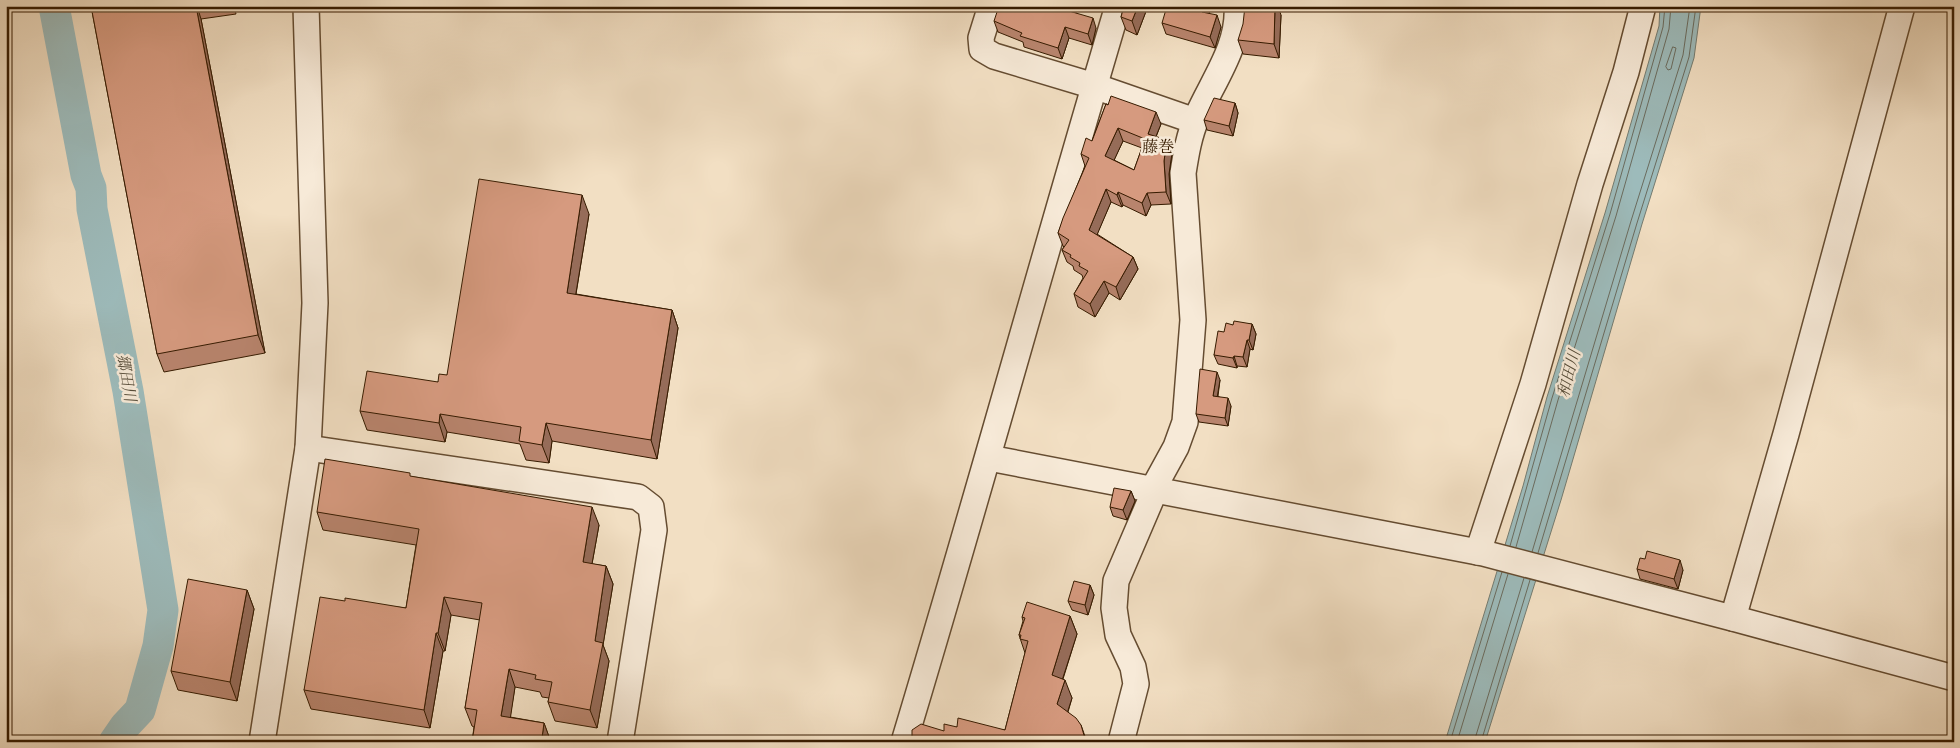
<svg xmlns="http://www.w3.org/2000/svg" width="1960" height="748" font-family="'Old Standard TT','Noto Serif JP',serif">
	<rect width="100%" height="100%" fill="#f2dfc3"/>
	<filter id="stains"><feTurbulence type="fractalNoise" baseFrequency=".004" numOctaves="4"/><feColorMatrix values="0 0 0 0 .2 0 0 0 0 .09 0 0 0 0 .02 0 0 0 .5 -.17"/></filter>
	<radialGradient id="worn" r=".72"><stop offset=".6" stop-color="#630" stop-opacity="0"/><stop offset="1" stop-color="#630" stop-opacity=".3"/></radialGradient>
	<path fill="#9dbbbb" stroke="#747b70" d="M 1660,6 L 1701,6 L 1694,58 L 1642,224 L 1561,500 L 1485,742 L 1445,742 L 1523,486 L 1547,397 L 1605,213 L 1659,26 Z"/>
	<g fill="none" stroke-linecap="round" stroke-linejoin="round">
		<g stroke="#6a6b5e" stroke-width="1">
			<path d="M 1673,47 L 1676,48 L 1671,69 L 1668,70 L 1666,67 Z"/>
			<path d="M 1510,546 L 1552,398 L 1610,214 L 1663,27 L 1665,6"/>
			<path d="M 1516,547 L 1558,400 L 1616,216 L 1669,29 L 1671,6"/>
			<path d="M 1532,552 L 1631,221 L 1683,55 L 1690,6"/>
			<path d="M 1538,553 L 1637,223 L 1689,57 L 1696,6"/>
			<path d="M 1450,742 L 1502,572"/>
			<path d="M 1457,742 L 1508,574"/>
			<path d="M 1474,742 L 1524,578"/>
			<path d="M 1481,742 L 1530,580"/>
		</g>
		<path stroke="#9dbbbb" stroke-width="31" d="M 54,6 L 86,175 L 91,188 L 92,209 L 128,391 L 163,610 L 158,646 L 140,710 L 125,726 L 114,742"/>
		<g stroke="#654c31" stroke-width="28">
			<g id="minor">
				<path d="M 991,6 L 981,38 L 982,49 L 994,56 L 1094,86 L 1195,121"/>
				<path d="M 308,448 L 638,497 L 651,507 L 654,530 L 620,742"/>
				<path d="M 989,458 L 1483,553 L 1736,619 L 1954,678"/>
				<path d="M 1153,489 L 1176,447 L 1185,422 L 1193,320 L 1183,173 C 1186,154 1189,135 1197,117 C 1212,82 1240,46 1237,6"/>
				<path d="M 1478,552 L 1533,384 L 1590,184 L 1626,72 L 1643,6"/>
				<path d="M 1733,618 L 1786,434 L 1902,6"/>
				<path d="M 262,742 L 308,448 L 315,303 L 306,6"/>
				<path d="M 904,742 C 978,497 1045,251 1118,6"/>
				<path d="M 1121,742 L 1136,684 L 1133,667 L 1118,635 L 1114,608 L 1116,581 L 1155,490"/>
			</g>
		</g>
		<use href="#minor" stroke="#f7ead8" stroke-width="25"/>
	</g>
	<g fill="#b8846d" stroke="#361b00" fill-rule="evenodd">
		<path d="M 91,6 L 234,6 L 236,14 L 201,19 L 265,353 L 164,372 L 157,354 Z"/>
		<path d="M 1124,6 L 1148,6 L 1137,35 L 1126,30 L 1121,17 Z"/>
		<path d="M 1211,8 L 1209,14 L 1221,27 L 1215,48 L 1166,34 L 1162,23 Z"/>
		<path d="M 1076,13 L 1096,28 L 1092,45 L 1069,38 L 1062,59 L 1024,47 L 1023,42 L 998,32 L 994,21 Z"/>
		<path d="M 1281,15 L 1279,58 L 1243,54 L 1238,40 Z"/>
		<path d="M 1235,103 L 1238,113 L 1233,136 L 1207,130 L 1204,120 Z"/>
		<path d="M 1106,104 L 1161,124 L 1156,137 L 1167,140 L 1172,153 L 1169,174 L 1171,204 L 1151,205 L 1146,216 L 1123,205 L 1122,207 L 1111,202 L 1097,234 L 1133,257 L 1138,269 L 1120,300 L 1109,293 L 1095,317 L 1078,307 L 1074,294 L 1083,278 L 1082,275 L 1074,270 L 1073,266 L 1067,262 L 1062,250 L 1064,247 L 1063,246 L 1058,233 L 1085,166 L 1081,154 L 1092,141 ZM 1123,141 L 1142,148 L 1134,170 L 1114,160 Z"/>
		<path d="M 589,214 L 576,294 L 672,310 L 678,328 L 657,459 L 552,441 L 549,463 L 526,460 L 520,444 L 447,432 L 445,442 L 367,430 L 360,411 L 438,382 L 447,375 Z"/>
		<path d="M 1252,324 L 1256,334 L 1253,350 L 1250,349 L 1247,367 L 1237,366 L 1237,368 L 1218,364 L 1214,355 L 1224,332 L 1233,325 Z"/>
		<path d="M 1220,380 L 1218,396 L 1231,406 L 1228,426 L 1199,422 L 1196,414 Z"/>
		<path d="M 412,477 L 599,525 L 592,564 L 606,566 L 613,584 L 603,645 L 609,661 L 597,728 L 555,721 L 548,702 L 549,698 L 542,697 L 540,692 L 515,687 L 510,717 L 544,723 L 550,740 L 553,740 L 553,742 L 472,742 L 474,727 L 472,726 L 465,708 L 480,620 L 451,615 L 445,651 L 443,651 L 430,728 L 311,709 L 304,690 L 345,601 L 406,608 L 416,545 L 323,530 L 317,512 Z"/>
		<path d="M 1131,491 L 1135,501 L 1127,520 L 1113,516 L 1110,507 Z"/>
		<path d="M 1645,559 L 1683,570 L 1678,589 L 1640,579 L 1637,569 Z"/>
		<path d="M 1090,585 L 1094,595 L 1088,615 L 1072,610 L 1068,601 Z"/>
		<path d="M 247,590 L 254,609 L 237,701 L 178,690 L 171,671 Z"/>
		<path d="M 1070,616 L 1077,634 L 1063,679 L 1072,698 L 1068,712 L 1081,725 L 1087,742 L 912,742 L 957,727 L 1005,730 L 1025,653 L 1019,635 L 1023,621 L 1022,617 Z"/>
	</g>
	<g fill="#966c59" stroke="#361b00">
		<path d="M 196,6 L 197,6 L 201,19 L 265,353 L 258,335 Z"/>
		<path d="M 1071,6 L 1078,6 L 1073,22 L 1069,11 Z"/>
		<path d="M 1138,6 L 1148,6 L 1137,35 L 1132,21 Z"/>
		<path d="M 1204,6 L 1210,6 L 1211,8 L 1206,24 L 1202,12 Z"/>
		<path d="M 1275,6 L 1278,6 L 1281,15 L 1279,58 L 1274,44 Z"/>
		<path d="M 1217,15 L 1221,27 L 1215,48 L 1210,37 Z"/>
		<path d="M 1093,18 L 1096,28 L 1092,45 L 1088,34 Z"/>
		<path d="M 1065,27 L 1069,38 L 1062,59 L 1058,48 Z"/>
		<path d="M 1235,103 L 1238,113 L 1233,136 L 1229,126 Z"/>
		<path d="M 1156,112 L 1161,124 L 1152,146 L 1148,134 Z"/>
		<path d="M 1118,128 L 1123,141 L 1110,169 L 1105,156 Z"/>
		<path d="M 1167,140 L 1172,153 L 1169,174 L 1171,204 L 1166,192 L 1164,161 Z"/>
		<path d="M 1106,189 L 1111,202 L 1094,242 L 1089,230 Z"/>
		<path d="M 1118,192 L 1123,205 L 1122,207 L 1117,195 Z"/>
		<path d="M 1147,193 L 1151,205 L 1146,216 L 1142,203 Z"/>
		<path d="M 582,195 L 589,214 L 573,311 L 567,293 Z"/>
		<path d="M 1133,257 L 1138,269 L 1120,300 L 1116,287 Z"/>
		<path d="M 1104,281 L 1109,293 L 1095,317 L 1090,304 Z"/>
		<path d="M 672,310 L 678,328 L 657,459 L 651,440 Z"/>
		<path d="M 1252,324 L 1256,334 L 1253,350 L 1249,340 Z"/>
		<path d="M 1247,340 L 1250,349 L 1247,367 L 1243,357 Z"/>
		<path d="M 1234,356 L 1237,366 L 1237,368 L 1233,358 Z"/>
		<path d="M 1217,372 L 1220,380 L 1216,404 L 1213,396 Z"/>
		<path d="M 1228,398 L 1231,406 L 1228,426 L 1225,418 Z"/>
		<path d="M 440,414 L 447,432 L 445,442 L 439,423 Z"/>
		<path d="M 546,423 L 552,441 L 549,463 L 542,445 Z"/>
		<path d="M 1131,491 L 1135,501 L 1127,520 L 1123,510 Z"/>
		<path d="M 592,507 L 599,525 L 589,580 L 583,562 Z"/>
		<path d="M 1680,560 L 1683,570 L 1678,589 L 1674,579 Z"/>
		<path d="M 606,566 L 613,584 L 603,645 L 609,661 L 597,728 L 590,710 L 595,641 Z"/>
		<path d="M 1090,585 L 1094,595 L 1088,615 L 1085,605 Z"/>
		<path d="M 247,590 L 254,609 L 237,701 L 230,682 Z"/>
		<path d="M 444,597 L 451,615 L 445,651 L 438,633 Z"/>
		<path d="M 1070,616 L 1077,634 L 1058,693 L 1052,675 Z"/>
		<path d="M 436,633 L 443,651 L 430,728 L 424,710 Z"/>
		<path d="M 509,669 L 515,687 L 508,734 L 501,716 Z"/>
		<path d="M 1065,680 L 1072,698 L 1064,723 L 1057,704 Z"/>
		<path d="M 544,723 L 551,742 L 542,738 Z"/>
	</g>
	<g fill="#d69a7f" stroke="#361b00" fill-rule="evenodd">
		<path d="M 91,6 L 196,6 L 258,335 L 157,354 Z"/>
		<path d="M 999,6 L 1071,6 L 1069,11 L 1093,18 L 1088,34 L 1065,27 L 1058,48 L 1020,36 L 1022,33 L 994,21 Z"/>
		<path d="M 1124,6 L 1138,6 L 1132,21 L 1121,17 Z"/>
		<path d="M 1167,6 L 1204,6 L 1202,12 L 1217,15 L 1210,37 L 1162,23 Z"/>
		<path d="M 1245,6 L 1275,6 L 1274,44 L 1238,40 L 1243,24 Z"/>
		<path d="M 1111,96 L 1156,112 L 1148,134 L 1167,140 L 1164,161 L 1166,192 L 1147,193 L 1142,203 L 1118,192 L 1117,195 L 1106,189 L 1089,230 L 1133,257 L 1116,287 L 1104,281 L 1090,304 L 1074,294 L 1088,271 L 1079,266 L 1080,263 L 1070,257 L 1071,255 L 1062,250 L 1069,240 L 1058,233 L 1063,218 L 1089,158 L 1081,154 L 1086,138 L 1092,141 L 1106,104 L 1108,105 ZM 1118,128 L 1145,139 L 1134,170 L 1105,156 Z"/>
		<path d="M 1214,98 L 1235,103 L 1229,126 L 1204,120 Z"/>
		<path d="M 479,179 L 582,195 L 567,293 L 672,310 L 651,440 L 546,423 L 542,445 L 519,441 L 521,427 L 440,414 L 439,423 L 360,411 L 367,371 L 438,382 L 439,374 L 447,375 Z"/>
		<path d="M 1234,321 L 1252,324 L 1249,340 L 1247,340 L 1243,357 L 1234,356 L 1233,358 L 1214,355 L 1218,331 L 1224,332 L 1226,323 L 1233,325 Z"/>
		<path d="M 1200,369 L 1217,372 L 1213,396 L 1228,398 L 1225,418 L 1196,414 Z"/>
		<path d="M 325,459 L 410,473 L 410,476 L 592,507 L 583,562 L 606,566 L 595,641 L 603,643 L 590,710 L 548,702 L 552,682 L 535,679 L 536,675 L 509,669 L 501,716 L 544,723 L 542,738 L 553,740 L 553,742 L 472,742 L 477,710 L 465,708 L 482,603 L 444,597 L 438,633 L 436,633 L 424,710 L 304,690 L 320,597 L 345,601 L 345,598 L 406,608 L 419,529 L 317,512 Z"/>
		<path d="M 1114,488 L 1131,491 L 1123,510 L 1110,507 Z"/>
		<path d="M 1647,551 L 1680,560 L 1674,579 L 1637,569 L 1640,558 L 1645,559 Z"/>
		<path d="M 188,579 L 247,590 L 230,682 L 171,671 Z"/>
		<path d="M 1074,581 L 1090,585 L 1085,605 L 1068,601 Z"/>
		<path d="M 1027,602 L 1070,616 L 1052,675 L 1065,680 L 1057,704 L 1076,718 L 1081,725 L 1086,742 L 912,742 L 912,730 L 921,724 L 944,731 L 944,724 L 957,727 L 958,718 L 1005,730 L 1028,641 L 1020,639 L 1021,635 L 1019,635 L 1025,618 L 1022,617 Z"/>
	</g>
	<g text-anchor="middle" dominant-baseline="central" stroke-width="5" stroke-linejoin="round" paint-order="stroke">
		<g font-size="16" fill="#361b00" stroke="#f7ead8">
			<text x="1158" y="148">藤巻</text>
		</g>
		<g font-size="16" font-style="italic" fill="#554b38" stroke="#f7ead8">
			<text transform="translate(1570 374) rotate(-75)">和田川</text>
			<text transform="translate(125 378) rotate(80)">郷田川</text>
		</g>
	</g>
	<rect width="1960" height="748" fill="none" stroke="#f2dfc3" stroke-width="25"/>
	<rect x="8" y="8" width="1945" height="733" fill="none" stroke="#361b00" stroke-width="2.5"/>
	<rect x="12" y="12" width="1935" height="723" fill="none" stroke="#361b00"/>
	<rect width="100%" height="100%" filter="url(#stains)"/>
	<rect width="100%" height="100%" fill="url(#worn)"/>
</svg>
